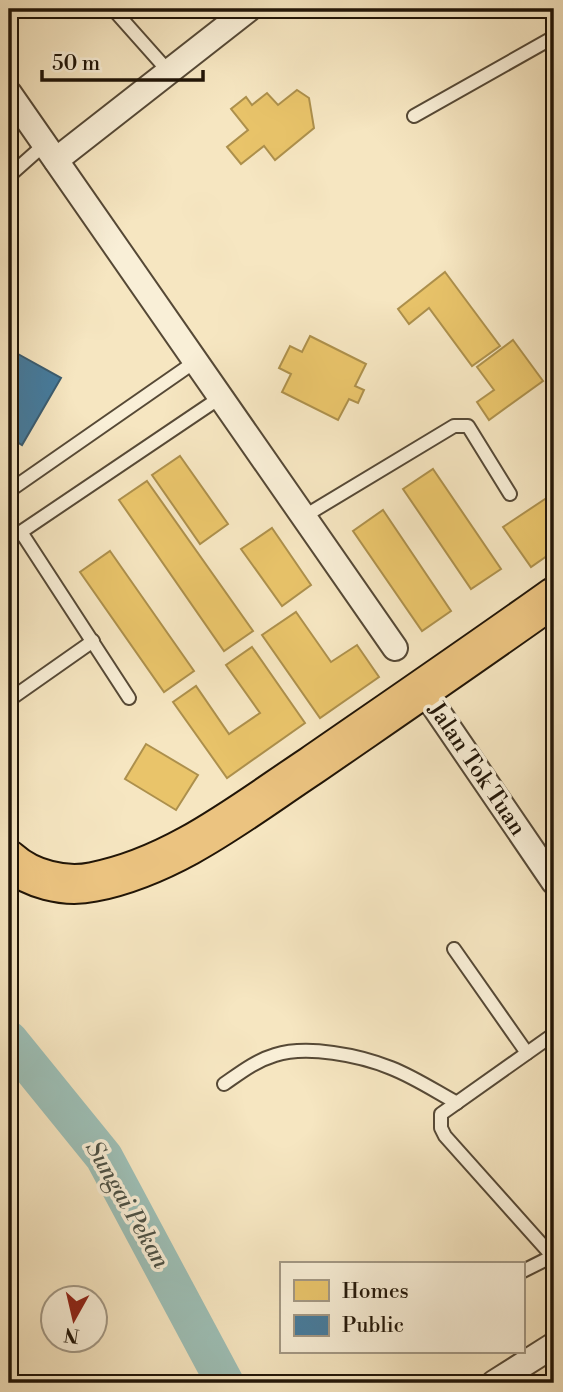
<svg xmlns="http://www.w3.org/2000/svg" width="563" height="1392" font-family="'Libre Bodoni',serif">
	<rect width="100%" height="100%" fill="#f6e6c1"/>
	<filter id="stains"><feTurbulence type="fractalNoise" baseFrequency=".00286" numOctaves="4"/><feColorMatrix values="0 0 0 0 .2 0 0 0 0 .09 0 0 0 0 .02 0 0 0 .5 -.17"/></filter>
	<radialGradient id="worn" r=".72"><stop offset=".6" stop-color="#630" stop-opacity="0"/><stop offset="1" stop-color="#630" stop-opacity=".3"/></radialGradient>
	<g fill="#e9c46a" stroke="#ad904c" stroke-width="2">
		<path d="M 297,90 L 309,98 L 314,128 L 275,160 L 264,146 L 241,164 L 227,147 L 248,130 L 231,109 L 246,97 L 252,105 L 267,93 L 278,105 Z"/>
		<path d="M 445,272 L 500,346 L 472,366 L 429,308 L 409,324 L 398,309 Z"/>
		<path d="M 310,336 L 366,364 L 355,386 L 364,390 L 358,403 L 349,399 L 338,420 L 282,392 L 291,374 L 279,368 L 290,346 L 302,352 Z"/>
		<path d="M 513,340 L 543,381 L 489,420 L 477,402 L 494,390 L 477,367 Z"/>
		<path d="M 180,456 L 228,524 L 200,544 L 152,475 Z"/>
		<path d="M 433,469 L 501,569 L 471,589 L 403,489 Z"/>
		<path d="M 147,481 L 253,631 L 224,651 L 119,500 Z"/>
		<path d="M 554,493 L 554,551 L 531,567 L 503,527 Z"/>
		<path d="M 383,510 L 451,611 L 422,631 L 353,531 Z"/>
		<path d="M 272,528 L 311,585 L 282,606 L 241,549 Z"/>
		<path d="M 110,551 L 194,671 L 164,692 L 80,572 Z"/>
		<path d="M 296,612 L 331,662 L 357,645 L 379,677 L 320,718 L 262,635 Z"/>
		<path d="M 252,647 L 305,723 L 227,778 L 173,702 L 196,686 L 229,734 L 260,713 L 226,665 Z"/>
		<path d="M 146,744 L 198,775 L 176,810 L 125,779 Z"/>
	</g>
	<path fill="#457b9d" stroke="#3a5c70" stroke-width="2" d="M 9,349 L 61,378 L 22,445 L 9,437 Z"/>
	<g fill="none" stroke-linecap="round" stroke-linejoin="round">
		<path stroke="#9dbfb6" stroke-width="38" d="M 9,1040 L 104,1157 L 225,1383"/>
		<g stroke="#564936" stroke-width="16">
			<g id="service">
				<path d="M 113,9 L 169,72"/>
				<path d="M 414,116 L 554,37"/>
				<path d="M 9,176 L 45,144"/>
				<path d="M 9,491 L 196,361"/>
				<path d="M 303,517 L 454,426 L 468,426 L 510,494"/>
				<path d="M 21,532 L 129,698"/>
				<path d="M 9,540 L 221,397"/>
				<path d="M 9,700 L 93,641"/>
				<path d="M 454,949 L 527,1053"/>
				<path d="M 554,1034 L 441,1114 L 441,1128 L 445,1136 L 554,1258"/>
				<path d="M 224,1084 C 240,1073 255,1061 275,1055 C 307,1045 359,1055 391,1068 C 414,1077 435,1091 457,1103"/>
				<path d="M 523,1271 L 553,1256"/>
			</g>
		</g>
		<g stroke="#564936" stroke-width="28">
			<g id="minor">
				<path d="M 9,93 L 395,648"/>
				<path d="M 56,160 L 249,9"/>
				<path d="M 423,690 L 554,882"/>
				<path d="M 494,1383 L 554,1345"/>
			</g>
		</g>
		<g stroke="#211507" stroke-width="42">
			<path id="trunk" d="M 9,860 C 30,879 64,888 93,882 C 175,866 243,811 311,766 C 392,710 474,654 554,597"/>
		</g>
		<use href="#service" stroke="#f9efd7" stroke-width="12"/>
		<use href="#minor" stroke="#f9efd7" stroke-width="24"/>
		<use href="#trunk" stroke="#ebc380" stroke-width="38"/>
	</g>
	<g text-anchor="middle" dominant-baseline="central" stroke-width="7" stroke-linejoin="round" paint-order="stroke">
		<g font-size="23" fill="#211507" stroke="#f9efd7">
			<text transform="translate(477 769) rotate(56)">Jalan Tok Tuan</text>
		</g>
		<g font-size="24" font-style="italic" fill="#4c5044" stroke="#f9efd7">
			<text transform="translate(127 1205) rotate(60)">Sungai Pekan</text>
		</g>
	</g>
	<rect width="563" height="1392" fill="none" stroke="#f6e6c1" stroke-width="35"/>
	<rect x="10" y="10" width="542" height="1371" fill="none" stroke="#211507" stroke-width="3.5"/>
	<rect x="18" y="18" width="528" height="1357" fill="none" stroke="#211507" stroke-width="2"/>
	<rect x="280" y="1262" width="245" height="91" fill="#f9efd7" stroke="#a39884" stroke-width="2"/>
	<rect x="294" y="1280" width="35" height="21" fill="#e9c46a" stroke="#a39884" stroke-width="2"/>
	<text x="342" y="1298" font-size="21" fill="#211507">Homes</text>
	<rect x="294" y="1315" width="35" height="21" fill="#457b9d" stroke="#a39884" stroke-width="2"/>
	<text x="342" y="1332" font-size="21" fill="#211507">Public</text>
	<g transform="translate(74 1319) rotate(188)"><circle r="33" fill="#f9efd7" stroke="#a39884" stroke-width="2"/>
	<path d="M0-5L12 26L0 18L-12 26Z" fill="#8f2418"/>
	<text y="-10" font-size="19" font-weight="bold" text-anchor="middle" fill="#211507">N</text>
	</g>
	<path d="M42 70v10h161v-10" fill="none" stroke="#211507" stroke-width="3.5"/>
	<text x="52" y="70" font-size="21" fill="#211507" stroke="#f9efd7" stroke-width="5" paint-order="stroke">50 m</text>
	<rect width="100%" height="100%" filter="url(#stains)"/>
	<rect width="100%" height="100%" fill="url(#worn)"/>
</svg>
